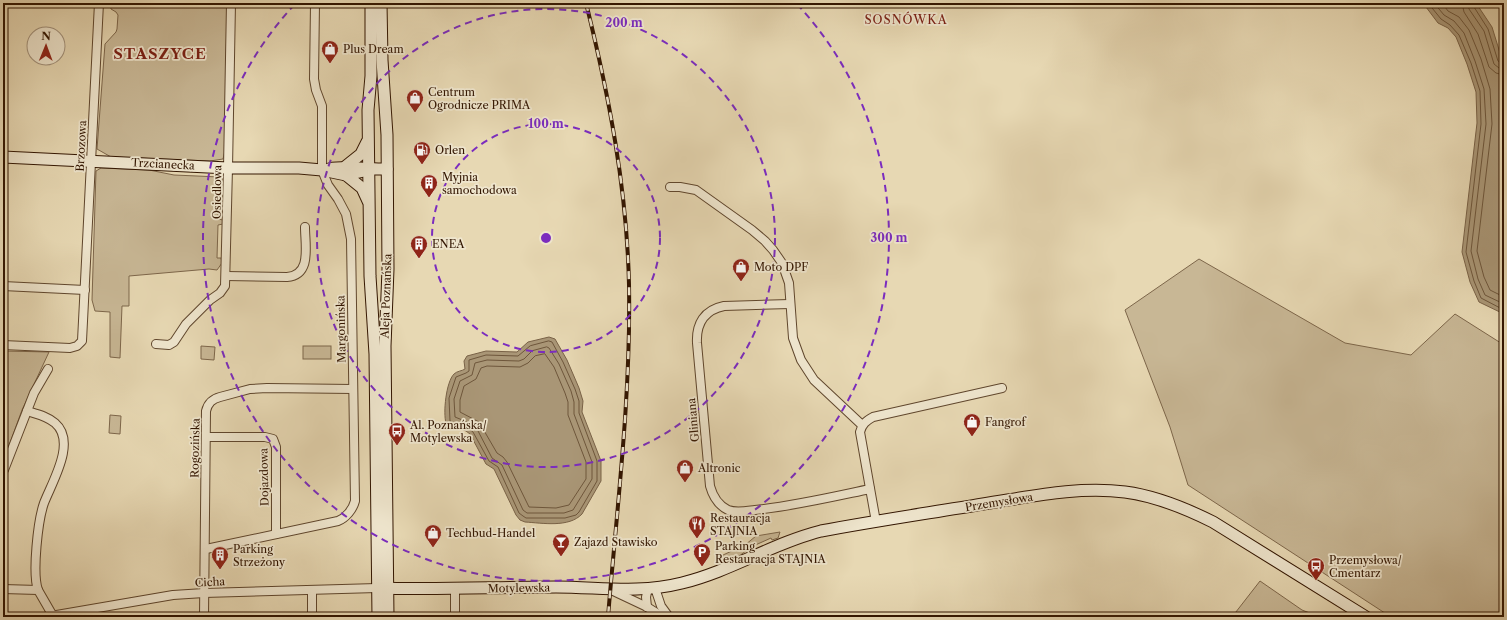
<svg xmlns="http://www.w3.org/2000/svg" width="1507" height="620" font-family="'Libre Caslon Text',serif">
	<rect width="100%" height="100%" fill="#e7d8b3"/>
	<filter id="stains"><feTurbulence type="fractalNoise" baseFrequency=".005" numOctaves="4"/><feColorMatrix values="0 0 0 0 .2 0 0 0 0 .09 0 0 0 0 .02 0 0 0 .5 -.17"/></filter>
	<radialGradient id="worn" r=".72"><stop offset=".6" stop-color="#630" stop-opacity="0"/><stop offset="1" stop-color="#630" stop-opacity=".3"/></radialGradient>
	<g fill="#c8b795" stroke="#7d664a">
		<path d="M 110,3 L 227,3 L 225,151 L 223,159 L 210,161 L 111,157 L 97,149 L 105,44 L 116,32 L 117,29 L 118,15 L 116,12 L 111,9 Z"/>
		<path d="M 101,168 L 149,170 L 174,175 L 220,177 L 222,178 L 222,183 L 219,183 L 218,219 L 223,220 L 223,224 L 218,225 L 217,258 L 221,258 L 222,263 L 217,270 L 209,269 L 129,276 L 129,306 L 122,306 L 120,358 L 110,357 L 110,312 L 95,311 L 92,300 L 96,171 Z"/>
		<path d="M 1199,259 L 1345,343 L 1411,355 L 1455,314 L 1504,345 L 1504,617 L 1391,617 L 1188,485 L 1170,427 L 1125,310 Z"/>
		<path d="M 201,346 L 215,347 L 214,360 L 201,359 Z"/>
		<rect x="303" y="346" width="28" height="13"/>
		<path d="M 3,351 L 49,352 L 22,410 L 3,462 Z"/>
		<path d="M 110,415 L 121,416 L 120,434 L 109,433 Z"/>
		<path d="M 780,532 L 778,538 L 772,540 L 771,538 L 751,547 L 738,557 L 726,562 L 723,555 L 745,545 L 756,536 Z"/>
		<path d="M 1260,581 L 1302,610 L 1320,617 L 1232,617 Z"/>
	</g>
	<g fill="#a99676" stroke="#796247">
		<path d="M 1423,3 L 1476,3 L 1492,27 L 1504,66 L 1504,314 L 1479,302 L 1470,282 L 1462,252 L 1477,123 L 1476,92 L 1467,64 L 1456,37 L 1448,28 L 1438,23 Z"/>
		<path d="M 549,337 L 555,339 L 567,360 L 579,388 L 583,401 L 582,412 L 601,461 L 601,481 L 582,514 C 569,528 542,523 525,522 L 520,520 L 516,515 L 494,469 L 486,464 L 470,434 L 466,431 L 446,423 C 443,413 446,382 454,374 C 457,371 462,371 465,369 L 464,361 L 467,356 L 486,351 L 517,352 L 528,342 Z"/>
	</g>
	<g fill="none" stroke-linecap="round" stroke-linejoin="round">
		<g stroke="#6e563b" stroke-width="1">
			<path d="M 1428,3 L 1441,19 L 1450,25 L 1459,35 L 1471,63 L 1480,91 L 1481,124 L 1466,252 L 1474,281 L 1481,298 L 1504,310"/>
			<path d="M 1434,3 L 1444,15 L 1454,21 L 1464,33 L 1475,61 L 1484,89 L 1486,124 L 1471,251 L 1478,279 L 1485,295 L 1504,304"/>
			<path d="M 1442,3 L 1448,11 L 1459,17 L 1469,30 L 1481,59 L 1490,89 L 1492,124 L 1477,251 L 1484,277 L 1490,290 L 1504,297"/>
			<path d="M 1462,3 L 1464,12 L 1478,34 L 1489,67 L 1496,73 L 1504,75"/>
			<path d="M 1468,3 L 1469,9 L 1484,31 L 1494,64 L 1499,68 L 1504,69"/>
			<path d="M 1473,3 L 1474,7 L 1488,29 L 1498,61 L 1501,63 L 1504,64"/>
			<path d="M 549,341 L 552,342 L 563,362 L 575,389 L 579,401 L 579,413 L 597,461 L 597,481 L 579,512 L 576,515 L 565,518 L 526,518 L 523,516 L 519,513 L 498,467 L 489,461 L 473,432 L 468,428 L 450,421 L 449,398 L 456,377 L 466,373 L 469,371 L 469,360 L 486,355 L 518,356 L 530,346 Z"/>
			<path d="M 547,347 L 549,348 L 559,364 L 571,391 L 574,402 L 574,414 L 592,462 L 592,479 L 573,510 L 564,513 L 527,513 L 523,510 L 502,465 L 492,458 L 477,429 L 472,424 L 455,417 L 454,399 L 460,381 L 472,375 L 475,363 L 487,360 L 519,361 L 524,359 L 532,351 Z"/>
			<path d="M 545,354 L 554,367 L 565,393 L 568,402 L 568,415 L 586,462 L 586,479 L 569,505 L 556,508 L 529,507 L 507,462 L 503,457 L 497,453 L 479,422 L 460,412 L 460,400 L 464,386 L 476,379 L 481,368 L 487,366 L 520,367 L 528,363 L 535,356 Z"/>
		</g>
		<g stroke="#5f462d" stroke-width="10">
			<g id="street">
				<path d="M 670,187 L 680,187 L 696,190 L 752,230 L 765,241 L 773,250 L 782,263 L 789,283 L 793,338 L 801,360 L 814,380 L 862,425"/>
				<path d="M 226,276 L 287,277 C 312,275 305,246 305,227"/>
				<path d="M 3,286 L 85,290"/>
				<path d="M 790,304 L 724,306 C 704,310 696,324 697,343 L 710,486 C 713,497 718,505 728,510 C 736,513 746,511 755,510 C 794,506 832,497 870,489"/>
				<path d="M 156,344 L 169,345 L 174,342 L 186,324 L 210,300 L 220,293 L 225,286 L 228,168 L 231,3"/>
				<path d="M 3,345 L 70,348 L 77,346 L 82,341 L 99,3"/>
				<path d="M 206,437 L 265,437 L 273,439 L 276,447 L 276,534"/>
				<path d="M 4,470 L 27,411"/>
				<path d="M 876,522 L 860,432 C 862,424 866,421 873,417 L 1002,388"/>
				<path d="M 206,549 L 338,521 C 346,518 353,509 355,501 L 351,239 L 346,214 L 338,199 L 328,185 L 322,170 L 322,106 L 316,90 L 314,79 L 315,3"/>
				<path d="M 655,588 L 661,606 L 669,617"/>
				<path d="M 3,589 L 38,590 L 53,616"/>
				<path d="M 455,589 L 455,617"/>
				<path d="M 38,590 C 32,573 38,520 44,503 C 52,482 77,442 55,423 C 47,416 37,414 27,411 L 34,393 L 48,369"/>
				<path d="M 312,590 L 312,617"/>
				<path d="M 611,590 L 647,607 L 663,617"/>
				<path d="M 647,607 L 646,597 L 648,588"/>
				<path d="M 45,617 L 173,595 L 204,593 L 377,588"/>
				<path d="M 204,617 L 206,411 C 208,403 212,399 220,397 L 250,389 L 267,388 L 353,389"/>
			</g>
		</g>
		<g stroke="#321500" stroke-width="13">
			<g id="secondary">
				<path d="M 371,3 L 371,76 L 368,110 L 370,276 L 375,354 L 378,617"/>
				<path d="M 381,3 L 382,60 L 387,135 L 388,269 L 385,346 L 388,617"/>
				<path d="M 3,157 L 228,168 L 299,168 L 322,170 L 346,175 L 369,170"/>
				<path d="M 346,166 L 361,154 L 367,142"/>
				<path d="M 329,169 C 348,165 367,170 387,169"/>
				<path d="M 346,175 L 362,188 L 368,201"/>
				<path d="M 377,588 C 437,590 496,587 556,587 C 600,587 638,594 682,583 C 731,571 773,543 821,531 C 874,521 929,513 983,504 C 1029,497 1077,486 1125,492 C 1156,496 1185,508 1213,522 L 1366,617"/>
			</g>
		</g>
		<use href="#street" stroke="#efe6ce" stroke-width="8"/>
		<use href="#secondary" stroke="#efe6ce" stroke-width="11"/>
		<g stroke="#321500" stroke-width="4">
			<path id="rail" d="M 586,3 C 609,96 627,189 629,285 C 631,396 617,507 608,617"/>
		</g>
		<use href="#rail" stroke="#efe6ce" stroke-width="2.5" stroke-dasharray="8" stroke-linecap="butt"/>
	</g>
	<g fill="none" stroke="#7b2cbf" stroke-width="2" stroke-dasharray="7 5">
		<circle cx="546" cy="238" r="114"/>
		<circle cx="546" cy="238" r="229"/>
		<path d="M797 4A343 343 0 1 1 295 4"/>
	</g>
	<defs>
		<g id="shop-pin" transform="scale(0.9)"><path d="M0 17L-7.5 6A9.5 9.5 0 1 1 7.5 6Z" fill="#8f2418" stroke="#efe6ce"/><path d="M-5-2.5h2.3a2.7 3.5 0 0 1 5.4 0H5L5.5 6h-11ZM-1.5-2.5h3a1.5 2.3 0 0 0-3 0Z" fill="#fff"/></g>
		<g id="fuel-pin" transform="scale(0.9)"><path d="M0 17L-7.5 6A9.5 9.5 0 1 1 7.5 6Z" fill="#8f2418" stroke="#efe6ce"/><path d="M-5.5-6h7V0h2V4h1.3V-2.5L3-4.5l.8-.8L6-3V5H2.5V1h-1V6h-7ZM-4.2-4.7v3.2H.2V-4.7Z" fill="#fff"/></g>
		<g id="building-pin" transform="scale(0.9)"><path d="M0 17L-7.5 6A9.5 9.5 0 1 1 7.5 6Z" fill="#8f2418" stroke="#efe6ce"/><path d="M-4-6H4V6H1V3H-1V6H-4ZM-2.5-4.3h1.7v1.8h-1.7ZM.8-4.3h1.7v1.8H.8ZM-2.5-1h1.7V.8h-1.7ZM.8-1h1.7V.8H.8Z" fill="#fff"/></g>
		<g id="bus-pin" transform="scale(0.9)"><path d="M0 17L-7.5 6A9.5 9.5 0 1 1 7.5 6Z" fill="#8f2418" stroke="#efe6ce"/><path d="M-5-6H5V4H4V6H2V4H-2V6H-4V4H-5ZM-3.5-4V0h7V-4ZM-3.5 1.2v1.5H-2V1.2ZM2 1.2v1.5H3.5V1.2Z" fill="#fff"/></g>
		<g id="restaurant-pin" transform="scale(0.9)"><path d="M0 17L-7.5 6A9.5 9.5 0 1 1 7.5 6Z" fill="#8f2418" stroke="#efe6ce"/><path d="M-5-6h1v4h1v-4h1v4h1v-4h1v5L-1.5 .5V6h-2V.5L-5-1ZM5-6V6H3V1.5H1.5Q1.5-4 5-6Z" fill="#fff"/></g>
		<g id="bar-pin" transform="scale(0.9)"><path d="M0 17L-7.5 6A9.5 9.5 0 1 1 7.5 6Z" fill="#8f2418" stroke="#efe6ce"/><path d="M-6-5H6L.8 .8V4.5H3.5V6h-7V4.5H-.8V.8Z" fill="#fff"/></g>
		<g id="parking-pin" transform="scale(0.9)"><path d="M0 17L-7.5 6A9.5 9.5 0 1 1 7.5 6Z" fill="#8f2418" stroke="#efe6ce"/><path d="M-3.5-5.5H1a3.5 3.5 0 0 1 0 7H-1V5.5H-3.5ZM-1-3.4V-.6H.8a1.4 1.4 0 0 0 0-2.8Z" fill="#fff"/></g>
	</defs>
	<g fill-rule="evenodd">
		<use href="#shop-pin" x="330" y="49"/>
		<use href="#shop-pin" x="415" y="98"/>
		<use href="#fuel-pin" x="422" y="150"/>
		<use href="#building-pin" x="429" y="183"/>
		<use href="#building-pin" x="419" y="244"/>
		<use href="#shop-pin" x="741" y="267"/>
		<use href="#shop-pin" x="972" y="422"/>
		<use href="#bus-pin" x="397" y="431"/>
		<use href="#shop-pin" x="685" y="468"/>
		<use href="#restaurant-pin" x="697" y="524"/>
		<use href="#shop-pin" x="433" y="533"/>
		<use href="#bar-pin" x="561" y="542"/>
		<use href="#parking-pin" x="702" y="552"/>
		<use href="#building-pin" x="220" y="555"/>
		<use href="#bus-pin" x="1316" y="566"/>
	</g>
	<g text-anchor="middle" dominant-baseline="central" stroke-width="3.5" stroke-linejoin="round" paint-order="stroke">
		<g font-size="11" fill="#321500" stroke="#efe6ce" text-anchor="start">
			<text x="343" y="49">Plus Dream</text>
			<text x="428" y="92">Centrum<tspan x="428" dy="13">Ogrodnicze PRIMA</tspan></text>
			<text x="435" y="150">Orlen</text>
			<text x="442" y="177">Myjnia<tspan x="442" dy="13">samochodowa</tspan></text>
			<text x="432" y="244">ENEA</text>
			<text x="754" y="267">Moto DPF</text>
			<text x="985" y="422">Fangrof</text>
			<text x="410" y="425">Al. Poznańska/<tspan x="410" dy="13">Motylewska</tspan></text>
			<text x="698" y="468">Altronic</text>
			<text x="710" y="518">Restauracja<tspan x="710" dy="13">STAJNIA</tspan></text>
			<text x="446" y="533">Techbud-Handel</text>
			<text x="574" y="542">Zajazd Stawisko</text>
			<text x="715" y="546">Parking<tspan x="715" dy="13">Restauracja STAJNIA</tspan></text>
			<text x="233" y="549">Parking<tspan x="233" dy="13">Strzeżony</tspan></text>
			<text x="1329" y="560">Przemysłowa/<tspan x="1329" dy="13">Cmentarz</tspan></text>
		</g>
		<g font-size="11" fill="#321500" stroke="#efe6ce">
			<text transform="translate(81 146) rotate(-87)">Brzozowa</text>
			<text transform="translate(163 164) rotate(3)">Trzcianecka</text>
			<text transform="translate(217 192) rotate(-89)">Osiedlowa</text>
			<text transform="translate(386 296) rotate(-88)">Aleja Poznańska</text>
			<text transform="translate(341 329) rotate(-91)">Margonińska</text>
			<text transform="translate(693 420) rotate(-95)">Gliniana</text>
			<text transform="translate(195 448) rotate(-89)">Rogozińska</text>
			<text transform="translate(264 477) rotate(-91)">Dojazdowa</text>
			<text transform="translate(999 502) rotate(-9)">Przemysłowa</text>
			<text transform="translate(210 582) rotate(-3)">Cicha</text>
			<text transform="translate(519 588) rotate(-1)">Motylewska</text>
		</g>
		<g font-size="12" letter-spacing="1" fill="#7a1f14" stroke="#efe6ce">
			<text x="906" y="19">SOSNÓWKA</text>
		</g>
		<g font-size="15" font-weight="bold" letter-spacing="1" fill="#7a1f14" stroke="#efe6ce">
			<text x="160" y="53">STASZYCE</text>
		</g>
	</g>
	<circle cx="546" cy="238" r="6" fill="#7b2cbf" stroke="#efe6ce" stroke-width="2"/>
	<g font-size="12" text-anchor="middle" font-weight="bold" fill="#7b2cbf" stroke="#efe6ce" stroke-width="3.5" stroke-linejoin="round" paint-order="stroke">
		<text x="624" y="27">200 m</text>
		<text x="546" y="128">100 m</text>
		<text x="889" y="242">300 m</text>
	</g>
	<rect width="1507" height="620" fill="none" stroke="#e7d8b3" stroke-width="16"/>
	<rect x="4" y="4" width="1499" height="612" fill="none" stroke="#321500" stroke-width="2"/>
	<rect x="8" y="8" width="1491" height="604" fill="none" stroke="#321500"/>
	<g transform="translate(46 46) rotate(1)"><circle r="19" fill="#efe6ce" stroke="#a3927c"/>
	<path d="M0-3L7 15L0 10L-7 15Z" fill="#8f2418"/>
	<text y="-6" font-size="11" font-weight="bold" text-anchor="middle" fill="#321500">N</text>
	</g>
	<rect width="100%" height="100%" filter="url(#stains)"/>
	<rect width="100%" height="100%" fill="url(#worn)"/>
</svg>
